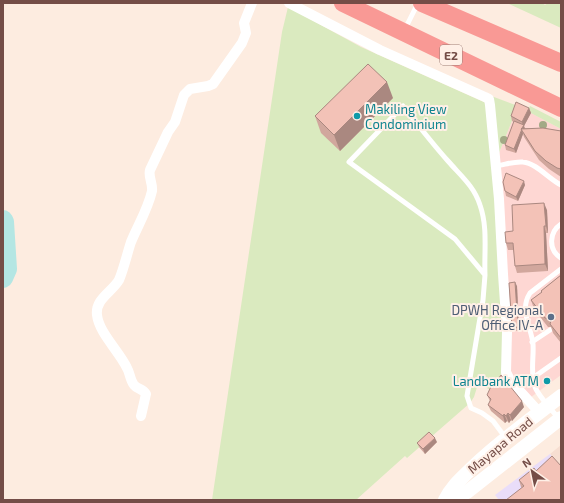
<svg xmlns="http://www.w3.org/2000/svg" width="564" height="503" font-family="'Exo 2',sans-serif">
	<rect width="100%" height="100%" fill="#fdece0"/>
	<path fill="#f7ded1" d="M 561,445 L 561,467 L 550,454 Z"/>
	<path fill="#fed7d3" d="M 518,106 L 561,129 L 561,375 L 531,397 L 509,372 L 497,158 Z"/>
	<path fill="#e9ddf9" d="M 550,454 L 561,467 L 561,500 L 499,500 L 495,495 Z"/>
	<g fill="#daeabf">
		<path d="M 507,3 L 542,3 L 545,5 L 548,3 L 561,3 L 561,28 Z"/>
		<path d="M 288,7 L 361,47 L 486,103 L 493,172 L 505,335 L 504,368 L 493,391 L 478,384 L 474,397 L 470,403 L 407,458 L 405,456 L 356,500 L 212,500 L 282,32 Z"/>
		<path d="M 486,94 L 518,106 L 497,158 Z"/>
		<path d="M 530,106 L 561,122 L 561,129 L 527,111 Z"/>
	</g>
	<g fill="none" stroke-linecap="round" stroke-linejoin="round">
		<path stroke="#b4e6e3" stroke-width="20" d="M 3,220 L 4,222 L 7,269 L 3,278"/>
		<g stroke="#fff" stroke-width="5">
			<path d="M 405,29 L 418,3"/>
			<path d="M 495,166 C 504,165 514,161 523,162 C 536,163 549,179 561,185"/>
			<path d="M 561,224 C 549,232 548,250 561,258"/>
			<path d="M 485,275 C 484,251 488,228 480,205 C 474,186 460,175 448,161 C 432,143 418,125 403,106 L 349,162 L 455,239 L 485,275 L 483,300 L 467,396 L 471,408 L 482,413 L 493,421 L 505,437"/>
			<path d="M 532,342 L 550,330"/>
			<path d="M 534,377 L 561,358"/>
			<path d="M 559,419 C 552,410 539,397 535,387 C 530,373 534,358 533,344 C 531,326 519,310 530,293 L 561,269"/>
		</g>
		<g stroke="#fff" stroke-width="10">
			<path d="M 289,3 L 380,50 L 485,97 L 489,99 L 490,105 L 499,199 L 503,274 L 507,332 L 506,372 L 510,380 L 539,412"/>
			<path d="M 141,416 L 146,394 C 143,389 137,389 134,385 C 130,380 130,373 127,368 C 119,351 99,333 97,315 C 95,299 112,292 119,280 C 124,268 127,254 131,242 C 138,225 148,209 152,191 C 153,183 148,177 150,170 L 168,132 L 175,122 L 184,95 L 190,89 L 208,86 L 213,84 L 242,43 L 246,33 L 244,23 L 252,3"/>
		</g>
		<g stroke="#fff" stroke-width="14">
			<path d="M 445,500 C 451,487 462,478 472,468 C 500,441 531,419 561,396"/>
			<path d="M 450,500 L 467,492 L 561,418"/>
		</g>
		<g stroke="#f99995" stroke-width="18">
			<path d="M 343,3 L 561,108"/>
			<path d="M 422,3 L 561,63"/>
		</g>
	</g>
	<g fill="#a2aa86">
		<circle cx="543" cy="125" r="4"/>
		<circle cx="504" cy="140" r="4"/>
	</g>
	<g fill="#d1a79d">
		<path d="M 393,98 L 340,151 L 321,133 L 315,116 Z"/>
		<path d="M 529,108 L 531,113 L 524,126 L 525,128 L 561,131 L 561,177 L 549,169 L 539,160 L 524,137 L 523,134 L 516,153 L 506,150 L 505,145 L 514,122 L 512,121 L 511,116 Z"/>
		<path d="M 525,185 L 518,201 L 506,196 L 505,191 Z"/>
		<path d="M 547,210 L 548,233 L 546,233 L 548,271 L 517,273 L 515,266 L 514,250 L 508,250 L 506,243 L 513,231 Z"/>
		<path d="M 561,275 L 561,343 L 553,333 L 551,327 L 548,327 L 534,309 L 531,300 L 542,292 L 541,291 Z"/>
		<path d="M 517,286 L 519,331 L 513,331 L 512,327 Z"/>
		<path d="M 487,395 L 524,407 L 512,421 L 511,420 L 509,423 L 507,421 L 505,423 L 491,411 L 488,405 L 490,401 Z"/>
		<path d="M 437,442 L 425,454 L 419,447 L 417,443 Z"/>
		<path d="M 561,466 L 522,488 L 521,487 L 519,480 L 536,471 Z"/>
	</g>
	<g fill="#aa8880">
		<path d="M 387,82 L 393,98 L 340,151 L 334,135 Z"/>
		<path d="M 529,108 L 531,113 L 524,126 L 525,130 L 522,129 L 523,126 L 522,122 Z"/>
		<path d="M 522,130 L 523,134 L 516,153 L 514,149 Z"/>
		<path d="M 524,181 L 525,185 L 518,201 L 516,197 Z"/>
		<path d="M 544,203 L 547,210 L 548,233 L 546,226 Z"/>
		<path d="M 544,226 L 546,233 L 548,271 L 545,264 Z"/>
		<path d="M 515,282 L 517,286 L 519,331 L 518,327 Z"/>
		<path d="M 522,401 L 524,407 L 512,421 L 510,415 Z"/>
		<path d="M 508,413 L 511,420 L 509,423 L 506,416 Z"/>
		<path d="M 504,414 L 507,421 L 505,423 L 503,416 Z"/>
		<path d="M 435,438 L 437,442 L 425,454 L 423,449 Z"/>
	</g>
	<g fill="#f3c2b7" stroke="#aa8880">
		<path d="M 368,64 L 387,82 L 334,135 L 315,116 Z"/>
		<path d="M 516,102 L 529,108 L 522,122 L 511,116 Z"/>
		<path d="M 514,121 L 524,125 L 522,128 L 521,129 L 522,129 L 514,149 L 505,145 Z"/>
		<path d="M 543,128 L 561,131 L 561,169 L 557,168 L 546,161 L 535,151 L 521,129 Z"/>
		<path d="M 506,173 L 524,181 L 516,197 L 505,191 L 503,182 Z"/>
		<path d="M 544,203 L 546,226 L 544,226 L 545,264 L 515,266 L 513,243 L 506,243 L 505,232 L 513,231 L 512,205 Z"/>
		<path d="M 561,275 L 561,338 L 550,324 L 551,321 L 550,319 L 545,318 L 531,300 L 542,292 L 541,291 Z"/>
		<path d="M 515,282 L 518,327 L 512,327 L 509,283 Z"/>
		<path d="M 501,375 L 522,401 L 510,415 L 508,413 L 506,416 L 504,414 L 503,416 L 488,405 L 491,399 L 487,395 L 494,380 L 496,382 Z"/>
		<path d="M 429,432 L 435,438 L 423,449 L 417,443 Z"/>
		<path d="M 552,456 L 561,466 L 561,500 L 506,500 L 524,486 L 519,480 L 534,468 L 536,471 Z"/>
	</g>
	<g fill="#0f9aa8" stroke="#fff0e7" stroke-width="1.5">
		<circle cx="357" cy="116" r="4"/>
		<circle cx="547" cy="381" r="4"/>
	</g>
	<circle fill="#5c6f8a" stroke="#fff0e7" stroke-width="1.5" cx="551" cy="317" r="4"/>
	<g text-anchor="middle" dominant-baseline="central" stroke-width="4" stroke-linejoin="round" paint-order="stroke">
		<rect fill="#fff0e7" stroke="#9e7e77" stroke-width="1" x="440" y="45" width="22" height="20" rx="3"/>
		<g font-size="12" font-weight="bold" fill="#744d47">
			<text x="451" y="55">E2</text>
		</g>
		<g font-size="13" fill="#0d838f" stroke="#fff0e7" text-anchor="start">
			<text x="365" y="109">Makiling View<tspan x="365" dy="15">Condominium</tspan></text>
			<text x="539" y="381" text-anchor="end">Landbank ATM</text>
		</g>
		<g font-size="13" fill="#4e5e75" stroke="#fff0e7" text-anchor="end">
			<text x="543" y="310">DPWH Regional<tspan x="543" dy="15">Office IV-A</tspan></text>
		</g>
		<g font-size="13" fill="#744d47" stroke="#fff0e7">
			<text transform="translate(500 445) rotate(-40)">Mayapa Road</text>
		</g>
	</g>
	<rect width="564" height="503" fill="none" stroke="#744d47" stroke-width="8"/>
	<g transform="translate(532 471) rotate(327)" stroke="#fff0e7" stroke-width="3" paint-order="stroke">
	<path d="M0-3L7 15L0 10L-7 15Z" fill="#744d47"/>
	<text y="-6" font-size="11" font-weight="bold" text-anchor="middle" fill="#744d47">N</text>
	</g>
</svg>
